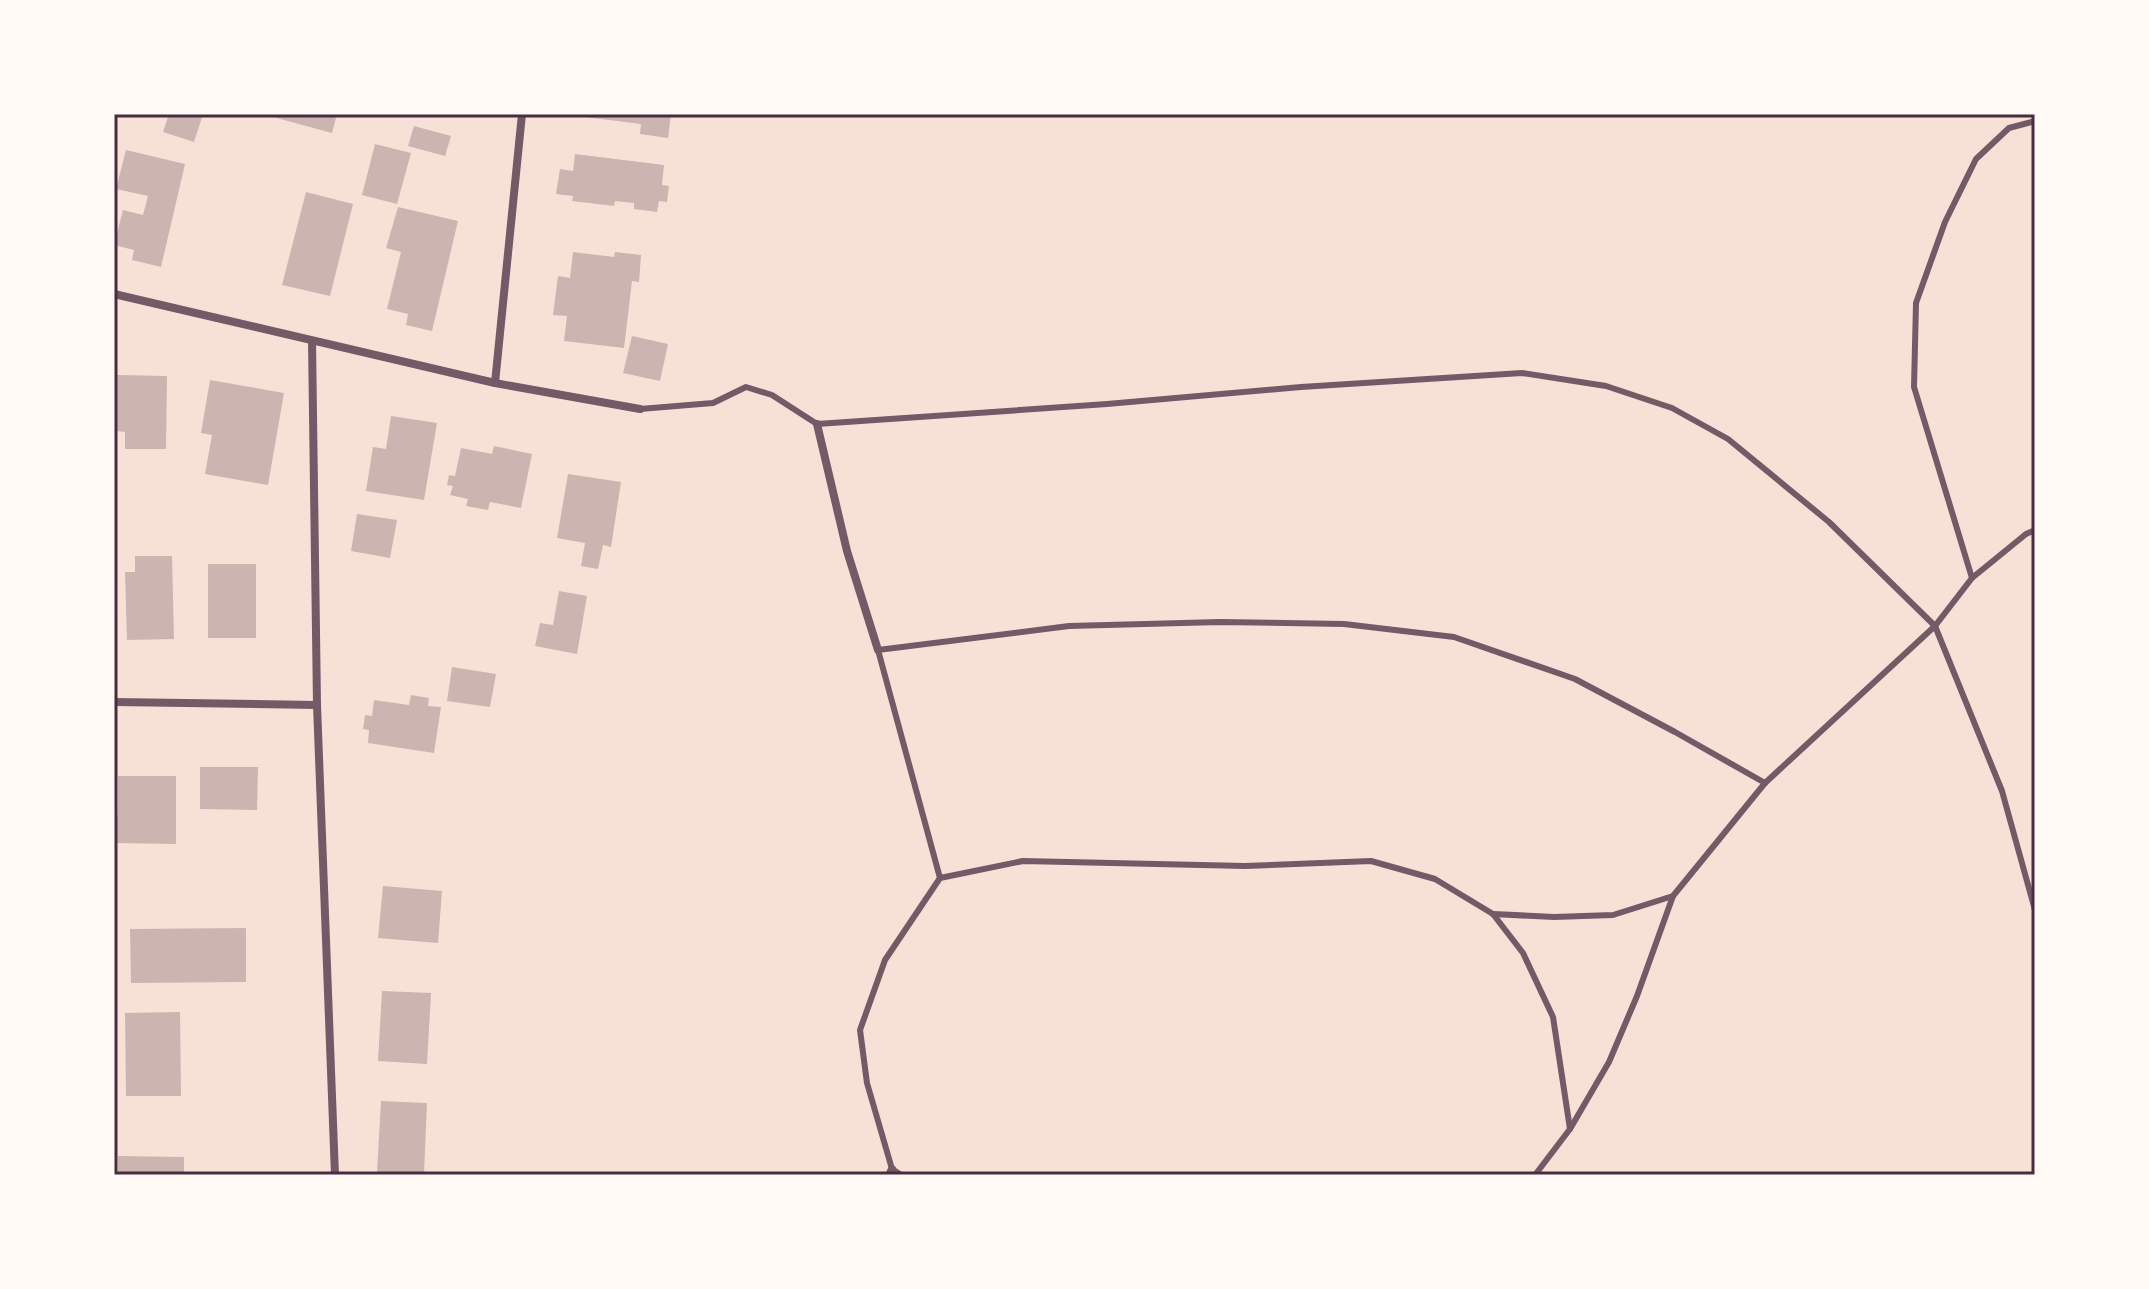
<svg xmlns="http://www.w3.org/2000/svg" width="2149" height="1289" font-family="Ubuntu,sans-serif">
	<rect width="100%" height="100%" fill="#f7e1d7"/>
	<g fill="#ccb4b1">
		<path d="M 169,114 L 203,114 L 194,142 L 163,132 Z"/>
		<path d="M 274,114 L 337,114 L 332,133 L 273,117 Z"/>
		<path d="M 577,114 L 671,114 L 668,138 L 640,134 L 641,124 L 577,116 Z"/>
		<path d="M 414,126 L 451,136 L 445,156 L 408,146 Z"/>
		<path d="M 375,144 L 411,153 L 397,204 L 362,195 Z"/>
		<path d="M 126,150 L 185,164 L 161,267 L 132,260 L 134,250 L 114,245 L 123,210 L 143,215 L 148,196 L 116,189 Z"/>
		<path d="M 575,154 L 664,165 L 662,185 L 669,186 L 667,202 L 659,201 L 657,212 L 634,209 L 634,203 L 615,201 L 614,206 L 572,201 L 573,196 L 556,194 L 560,169 L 573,171 Z"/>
		<path d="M 306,192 L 353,204 L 330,296 L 282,285 Z"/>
		<path d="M 398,207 L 458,221 L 432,331 L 406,325 L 408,314 L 387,309 L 401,252 L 386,248 Z"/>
		<path d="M 573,252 L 614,257 L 615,252 L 641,255 L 639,282 L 632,281 L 624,348 L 564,341 L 567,316 L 553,315 L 558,276 L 570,278 Z"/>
		<path d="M 632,336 L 668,344 L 660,381 L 623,373 Z"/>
		<path d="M 117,375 L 167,376 L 166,449 L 125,449 L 125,432 L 117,431 Z"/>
		<path d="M 210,380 L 284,393 L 268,485 L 205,474 L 212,435 L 201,433 Z"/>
		<path d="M 391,416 L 437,423 L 424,500 L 366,491 L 373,447 L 386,449 Z"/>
		<path d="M 494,446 L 532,454 L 521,508 L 490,502 L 488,510 L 466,506 L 468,499 L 450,495 L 453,486 L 447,485 L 449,475 L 455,476 L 461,448 L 492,454 Z"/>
		<path d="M 568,474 L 621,482 L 611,547 L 603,545 L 598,569 L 581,566 L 585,543 L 557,538 Z"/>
		<path d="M 357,514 L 397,520 L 390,558 L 351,551 Z"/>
		<path d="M 135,556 L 172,556 L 174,639 L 127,640 L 125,572 L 135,572 Z"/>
		<rect x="208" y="564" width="48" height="74"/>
		<path d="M 559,591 L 587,596 L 577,654 L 535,646 L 540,623 L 553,625 Z"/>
		<path d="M 452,667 L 496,674 L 490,707 L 447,701 Z"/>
		<path d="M 411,695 L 429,698 L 428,706 L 441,707 L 434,753 L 368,743 L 369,730 L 363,729 L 365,715 L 372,716 L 374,700 L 409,705 Z"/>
		<path d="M 200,767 L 258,767 L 257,810 L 200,809 Z"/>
		<path d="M 118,776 L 176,776 L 176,844 L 114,843 L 114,816 L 118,815 Z"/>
		<path d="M 383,886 L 442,891 L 438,943 L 378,938 Z"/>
		<path d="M 246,928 L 246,982 L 131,983 L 130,929 Z"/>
		<path d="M 382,991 L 431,993 L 427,1064 L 378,1061 Z"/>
		<path d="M 180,1012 L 181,1096 L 126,1096 L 125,1013 Z"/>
		<path d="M 381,1101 L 427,1103 L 424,1174 L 377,1172 Z"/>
		<path d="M 118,1156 L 184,1157 L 184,1175 L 118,1175 Z"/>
	</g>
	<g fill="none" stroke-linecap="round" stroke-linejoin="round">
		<g stroke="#755966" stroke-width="6">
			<path d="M 640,409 L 713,403 L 746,387 L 772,395 L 817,424 L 1107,404 L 1301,387 L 1522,373 L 1606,386 L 1672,408 L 1728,439 L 1829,522 L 1935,626 L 1972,578 L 2026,534 L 2035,530"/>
			<path d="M 1972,578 L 1914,387 L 1916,303 L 1945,222 L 1976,159 L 2009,128 L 2035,121"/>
			<path d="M 1765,783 L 1935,626 L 2002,791 L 2035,910"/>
			<path d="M 940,878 L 878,650 L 1069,626 L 1220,622 L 1344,624 L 1454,637 L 1575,679 L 1675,732 L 1765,783 L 1673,896 L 1637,996 L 1609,1062 L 1570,1129"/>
			<path d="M 1493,914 L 1554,917 L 1613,915 L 1673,896"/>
			<path d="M 901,1175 L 892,1169 L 867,1083 L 860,1030 L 885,960 L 940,878 L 1023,861 L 1245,866 L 1371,861 L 1435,879 L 1493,914 L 1523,953 L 1553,1017 L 1570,1129 L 1535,1175"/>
		</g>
		<g stroke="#755966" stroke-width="8">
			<path d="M 114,294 L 495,383 L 640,409"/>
			<path d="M 312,341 L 317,705 L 335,1175"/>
			<path d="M 495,383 L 522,114"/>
			<path d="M 817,424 L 847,551 L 878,650"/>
			<path d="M 114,702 L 317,705"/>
			<path d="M 889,1175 L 892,1169"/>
		</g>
	</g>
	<rect width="2149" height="1289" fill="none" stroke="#fffaf5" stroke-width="232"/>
	<rect x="116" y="116" width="1917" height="1057" fill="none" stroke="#4a2c40" stroke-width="3"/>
</svg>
